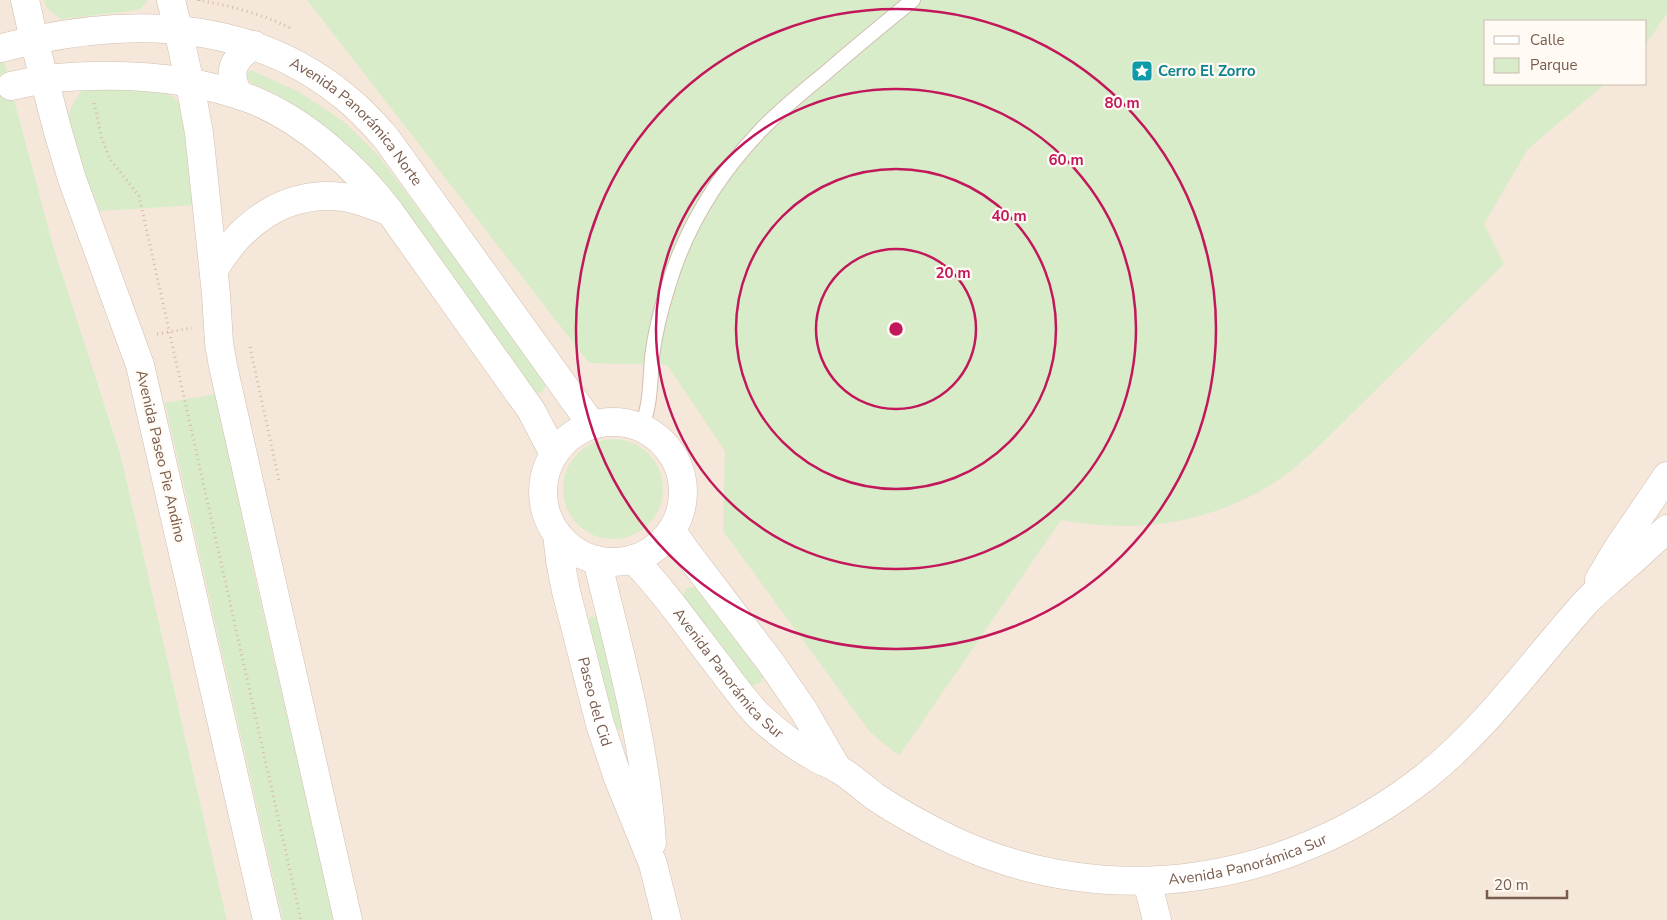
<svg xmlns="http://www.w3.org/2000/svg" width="1667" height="920" font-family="'Nunito Sans',sans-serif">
	<rect width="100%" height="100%" fill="#fdf6ec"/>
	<path fill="#f5e8da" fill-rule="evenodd" d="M 0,0 L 1667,0 L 1667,920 L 227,920 L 121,456 L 53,245 L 0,46 ZM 1486,21 L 1646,21 L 1646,84 L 1486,84 Z"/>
	<g fill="#d8ecc9">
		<path d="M 44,0 L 148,0 L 142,7 L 138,10 L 62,19 C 53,14 46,10 44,0 Z"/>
		<path d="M 307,0 L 1667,0 L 1667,13 L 1646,44 L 1646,21 L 1486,21 L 1486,84 L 1605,84 L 1528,149 L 1484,224 L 1504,264 L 1323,442 C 1309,455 1294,470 1277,481 C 1210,524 1139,534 1061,520 L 899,756 L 870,732 L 723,531 L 725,451 L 667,365 L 589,363 Z"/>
		<path d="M 0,46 L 53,245 L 121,456 L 227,920 L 0,920 Z"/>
		<path d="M 251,70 L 299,92 L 343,121 L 378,155 L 547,382 L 542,393 L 535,392 L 367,162 L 324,125 L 276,94 L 251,83 L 245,74 Z"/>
		<path d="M 82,90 L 160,90 L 172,96 L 184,109 L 196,205 L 100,211 L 85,175 L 68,115 L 74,102 Z"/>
		<path d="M 216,394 L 255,578 L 334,920 L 283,920 L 165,403 Z"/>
		<circle cx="613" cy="489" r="50"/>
		<path d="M 696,587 L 763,677 L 760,683 L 751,686 L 683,596 L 686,588 Z"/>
		<path d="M 591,616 L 598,618 L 624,724 L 620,731 L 613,726 L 587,623 Z"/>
	</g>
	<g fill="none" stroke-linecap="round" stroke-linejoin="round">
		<g stroke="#d1beb0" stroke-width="16">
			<path id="service" d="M 641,428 C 651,405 650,381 652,357 C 655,333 661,309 668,287 C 685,229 718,175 760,131 C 779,111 801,93 822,76 C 852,50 882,25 913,0"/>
		</g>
		<g stroke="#d1beb0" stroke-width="29">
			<g id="minor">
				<path d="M 171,0 L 178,29"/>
				<path d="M 2,48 L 34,40 L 25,0"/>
				<path d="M 11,86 L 44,79"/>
				<path id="s1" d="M 557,534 L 560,560 L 566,591 L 600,724 L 618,778 L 653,864 L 667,920"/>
				<path d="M 597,560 C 620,654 646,746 652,843"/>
				<path d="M 1147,881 L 1157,920"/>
			</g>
		</g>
		<g stroke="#d1beb0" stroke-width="29">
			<g id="tertiary">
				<path d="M 178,29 L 190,84 L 199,133 L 216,294 L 219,343 L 223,366 L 348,920"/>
				<path d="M 44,79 C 113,72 188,75 253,100 C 305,121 357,168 390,212 L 531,410 L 554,454"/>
				<path d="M 239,95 C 226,72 233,59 254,45"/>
				<path d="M 214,270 C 241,223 286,190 343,197 C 359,199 375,206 390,212"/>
				<circle cx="613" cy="492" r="70"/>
				<path d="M 672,531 L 685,550 L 771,663 L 804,711 L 837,768"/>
				<path id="s2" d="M 633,559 C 666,593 693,633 722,670 C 733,685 745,701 758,715 C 775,731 794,746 815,757 C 822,762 831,764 838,769 C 851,776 862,787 874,796 C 899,813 925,827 952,840 C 1110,914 1289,884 1425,777 C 1487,728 1533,661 1586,602 C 1596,591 1608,582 1619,572 C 1636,558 1651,543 1667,529"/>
				<path d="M 1599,580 L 1618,548 L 1667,476"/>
				<path id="s3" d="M 267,920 L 140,365 L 72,179 L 58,132 L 34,40 C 144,17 255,23 345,97 C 360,109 373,123 386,138 L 592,425"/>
			</g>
		</g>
		<g stroke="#d9b8a5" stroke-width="3" stroke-dasharray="1 4" stroke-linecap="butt">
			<path d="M 199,1 L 199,0 C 230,6 263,14 292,29"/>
			<path d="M 94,103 L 102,139 L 110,159 L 139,196 L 301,920"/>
			<path d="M 157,334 L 192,328"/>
			<path d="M 250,347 L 279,480"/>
		</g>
		<use href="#service" stroke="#fff" stroke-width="14"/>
		<use href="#minor" stroke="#fff" stroke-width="28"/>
		<use href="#tertiary" stroke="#fff" stroke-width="28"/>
	</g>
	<g fill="none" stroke="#c2185b" stroke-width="2.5">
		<circle cx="896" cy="329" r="80"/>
		<circle cx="896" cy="329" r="160"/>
		<circle cx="896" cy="329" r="240"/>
		<circle cx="896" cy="329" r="320"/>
	</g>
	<defs>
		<g id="sight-square" transform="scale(1.125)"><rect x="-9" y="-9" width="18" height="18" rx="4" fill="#0f9aa8" stroke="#fffaf3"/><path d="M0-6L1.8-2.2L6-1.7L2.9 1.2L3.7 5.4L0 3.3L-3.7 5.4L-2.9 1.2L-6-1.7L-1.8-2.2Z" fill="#fff"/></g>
	</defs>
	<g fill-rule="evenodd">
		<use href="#sight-square" x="1142" y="71"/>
	</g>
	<g text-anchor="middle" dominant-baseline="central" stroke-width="4.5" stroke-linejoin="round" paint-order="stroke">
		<g font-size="15" font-weight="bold" fill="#0d838f" stroke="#fffaf3" text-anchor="start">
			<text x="1158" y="71">Cerro El Zorro</text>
		</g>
		<g font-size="15" fill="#7a5c4d" stroke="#fffaf3">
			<text stroke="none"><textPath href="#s3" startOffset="1264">Avenida Panorámica Norte</textPath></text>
			<text transform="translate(161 456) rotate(77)">Avenida Paseo Pie Andino</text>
			<text stroke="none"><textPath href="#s2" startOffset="149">Avenida Panorámica Sur</textPath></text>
			<text stroke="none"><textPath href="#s1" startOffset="172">Paseo del Cid</textPath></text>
			<text stroke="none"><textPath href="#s2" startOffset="736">Avenida Panorámica Sur</textPath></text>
		</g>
	</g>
	<circle cx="896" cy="329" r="8" fill="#c2185b" stroke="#fffaf3" stroke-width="2.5"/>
	<g font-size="15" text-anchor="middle" font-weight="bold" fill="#c2185b" stroke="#fffaf3" stroke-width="4.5" stroke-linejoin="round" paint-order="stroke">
		<text x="1122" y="108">80 m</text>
		<text x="1066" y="165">60 m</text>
		<text x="1009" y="221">40 m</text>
		<text x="953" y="278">20 m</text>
	</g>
	<rect x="1484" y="20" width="162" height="65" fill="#fffaf3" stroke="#cabbb1"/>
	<rect x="1494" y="36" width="25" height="8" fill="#ffffff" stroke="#cabbb1"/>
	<text x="1530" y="45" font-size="15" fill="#7a5c4d">Calle</text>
	<rect x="1494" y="58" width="25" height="15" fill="#d8ecc9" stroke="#cabbb1"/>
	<text x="1530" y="70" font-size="15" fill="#7a5c4d">Parque</text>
	<path d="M1487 890v8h80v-8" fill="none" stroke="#7a5c4d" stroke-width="2.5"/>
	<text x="1494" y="890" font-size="15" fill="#7a5c4d" stroke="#fffaf3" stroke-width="4" paint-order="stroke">20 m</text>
</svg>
